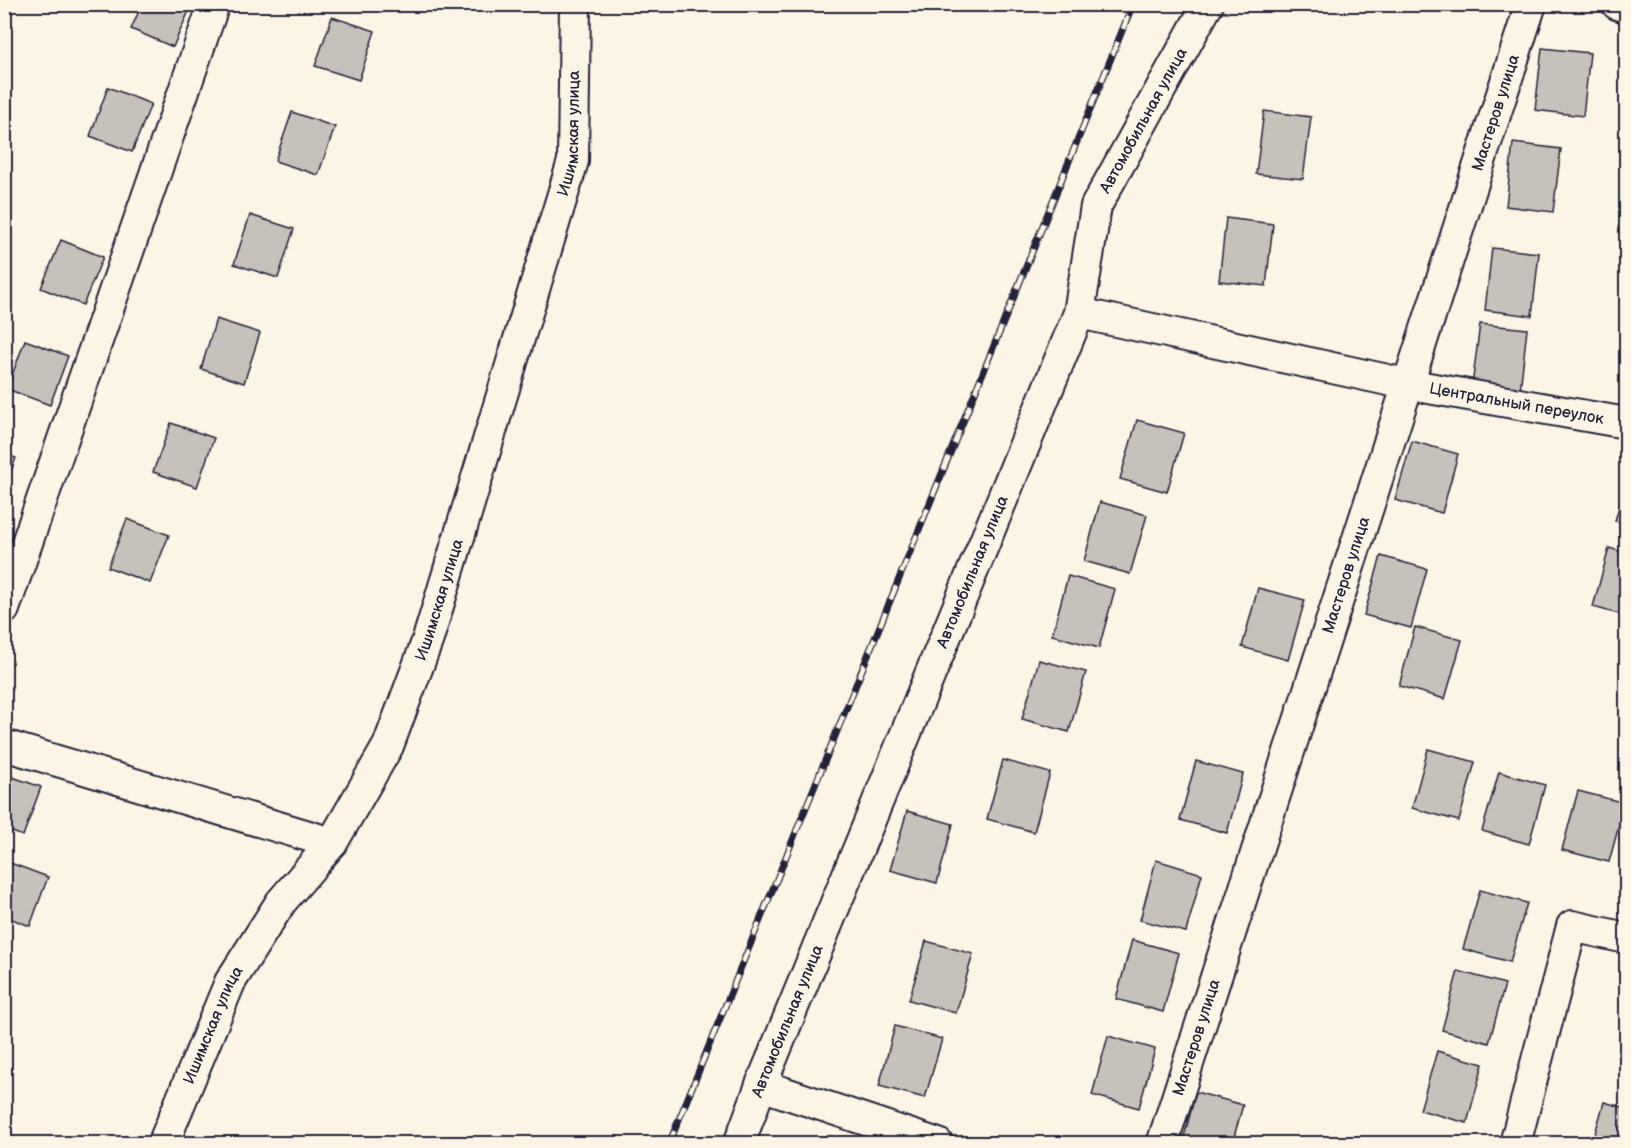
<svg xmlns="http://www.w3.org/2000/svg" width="1631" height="1148" font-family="'Balsamiq Sans',sans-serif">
	<rect width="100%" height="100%" fill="#fcf5e5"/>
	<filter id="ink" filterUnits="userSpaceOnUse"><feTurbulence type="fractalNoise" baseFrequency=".0167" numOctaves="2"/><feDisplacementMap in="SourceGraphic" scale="12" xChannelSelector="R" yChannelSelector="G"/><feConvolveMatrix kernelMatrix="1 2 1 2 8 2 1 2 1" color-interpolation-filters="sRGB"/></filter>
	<g filter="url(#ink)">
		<g fill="#c6c1bb" stroke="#22223b" stroke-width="1.5">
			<path d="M 142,4 L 192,4 L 173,47 L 131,29 Z"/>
			<path d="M 332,17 L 375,31 L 359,80 L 315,66 Z"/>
			<path d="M 1542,48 L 1590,53 L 1583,116 L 1535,110 Z"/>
			<path d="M 108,87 L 151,104 L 132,152 L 90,136 Z"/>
			<path d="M 1264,111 L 1311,117 L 1303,179 L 1256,174 Z"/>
			<path d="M 292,112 L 335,127 L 318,175 L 275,161 Z"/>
			<path d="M 1513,143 L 1561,149 L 1553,212 L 1506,206 Z"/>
			<path d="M 250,215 L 294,229 L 278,278 L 234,264 Z"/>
			<path d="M 1226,218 L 1273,224 L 1266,286 L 1219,281 Z"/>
			<path d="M 61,240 L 103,257 L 83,305 L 41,288 Z"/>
			<path d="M 1492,248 L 1539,253 L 1532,316 L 1485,310 Z"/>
			<path d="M 216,319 L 260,333 L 244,383 L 201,369 Z"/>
			<path d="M 1480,324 L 1527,329 L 1520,391 L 1472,386 Z"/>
			<path d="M 25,340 L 68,356 L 50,405 L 7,389 Z"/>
			<path d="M 1137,420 L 1184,433 L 1167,492 L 1120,479 Z"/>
			<path d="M 171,423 L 214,438 L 197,487 L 153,472 Z"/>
			<path d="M 1412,441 L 1458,454 L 1442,513 L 1395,500 Z"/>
			<path d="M 4,454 L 16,458 L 4,489 Z"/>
			<path d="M 1626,482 L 1626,524 L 1615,521 Z"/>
			<path d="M 1100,502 L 1147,515 L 1130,574 L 1084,561 Z"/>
			<path d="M 127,519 L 169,535 L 150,583 L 108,567 Z"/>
			<path d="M 1609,548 L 1626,553 L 1626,616 L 1593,607 Z"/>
			<path d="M 1381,556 L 1427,569 L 1411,628 L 1364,615 Z"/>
			<path d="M 1068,576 L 1115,589 L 1099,648 L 1052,635 Z"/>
			<path d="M 1258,588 L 1305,600 L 1288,660 L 1242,647 Z"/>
			<path d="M 1415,627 L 1462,640 L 1445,699 L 1399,686 Z"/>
			<path d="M 1039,660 L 1086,672 L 1069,732 L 1022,719 Z"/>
			<path d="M 1428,749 L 1475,762 L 1459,821 L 1412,808 Z"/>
			<path d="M 1003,760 L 1050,773 L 1034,832 L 987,819 Z"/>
			<path d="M 1196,761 L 1243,774 L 1227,833 L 1180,820 Z"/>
			<path d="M 1499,772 L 1545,785 L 1529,844 L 1482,831 Z"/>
			<path d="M 4,774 L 41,787 L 23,836 L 4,829 Z"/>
			<path d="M 1578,791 L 1625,803 L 1609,862 L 1562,850 Z"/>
			<path d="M 907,811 L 953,824 L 937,883 L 890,870 Z"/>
			<path d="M 1156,860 L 1202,874 L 1186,932 L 1140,920 Z"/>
			<path d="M 5,861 L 48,877 L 30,926 L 4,916 Z"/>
			<path d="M 1480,890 L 1527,903 L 1510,962 L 1463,949 Z"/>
			<path d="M 1132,940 L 1179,953 L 1163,1012 L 1116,999 Z"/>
			<path d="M 926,941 L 973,954 L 956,1013 L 909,1000 Z"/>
			<path d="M 1458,971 L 1505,984 L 1489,1043 L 1442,1030 Z"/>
			<path d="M 895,1026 L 942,1039 L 925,1098 L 879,1086 Z"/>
			<path d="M 1108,1036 L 1155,1049 L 1139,1108 L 1092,1095 Z"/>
			<path d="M 1437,1051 L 1483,1064 L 1467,1123 L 1420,1110 Z"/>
			<path d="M 1196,1092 L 1243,1105 L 1232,1144 L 1182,1144 Z"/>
			<path d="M 1604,1102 L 1626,1108 L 1626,1144 L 1592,1144 Z"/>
		</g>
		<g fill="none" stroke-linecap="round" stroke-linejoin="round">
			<g stroke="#22223b" stroke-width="34">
				<g id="minor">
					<path d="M 1617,4 L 1626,7"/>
					<path id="s1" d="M 1079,313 L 1406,384 L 1626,423"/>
					<path d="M 4,609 L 214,4"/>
					<path d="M 4,745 L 332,843"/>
					<path d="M 761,1085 L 938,1144"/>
					<path id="s2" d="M 163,1144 L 230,982 L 281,902 L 332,843 L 388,746 L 428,639 L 573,161 L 575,4"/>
					<path id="s3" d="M 739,1144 L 761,1085 L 1079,313 L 1096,206 L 1208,4"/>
					<path id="s4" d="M 1162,1144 L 1531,4"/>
					<path d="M 1515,1144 L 1572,926 L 1626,938"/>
				</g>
			</g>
			<use href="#minor" stroke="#fcf5e5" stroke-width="30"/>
			<g stroke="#22223b" stroke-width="7">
				<path id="rail" d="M 669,1144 L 1133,4"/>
			</g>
			<use href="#rail" stroke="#fcf5e5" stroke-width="4.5" stroke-dasharray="14" stroke-linecap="butt"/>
		</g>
	</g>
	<g text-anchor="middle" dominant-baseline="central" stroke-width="5" stroke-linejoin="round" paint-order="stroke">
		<g font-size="16" fill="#22223b" stroke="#fcf5e5">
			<text stroke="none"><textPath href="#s4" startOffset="1084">Мастеров улица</textPath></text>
			<text stroke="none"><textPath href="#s3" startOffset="1104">Автомобильная улица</textPath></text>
			<text stroke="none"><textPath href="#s2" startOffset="1101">Ишимская улица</textPath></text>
			<text stroke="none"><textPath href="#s1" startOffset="447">Центральный переулок</textPath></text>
			<text stroke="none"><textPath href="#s3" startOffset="618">Автомобильная улица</textPath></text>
			<text stroke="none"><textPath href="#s4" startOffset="598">Мастеров улица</textPath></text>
			<text stroke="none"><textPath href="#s2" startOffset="615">Ишимская улица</textPath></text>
			<text stroke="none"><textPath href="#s3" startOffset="132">Автомобильная улица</textPath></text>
			<text stroke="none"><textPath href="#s2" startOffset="129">Ишимская улица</textPath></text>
			<text stroke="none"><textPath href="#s4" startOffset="112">Мастеров улица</textPath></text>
		</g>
	</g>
	<rect width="1631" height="1148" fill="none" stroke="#fcf5e5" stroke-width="24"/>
	<rect x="12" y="12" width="1607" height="1124" fill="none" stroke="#22223b" stroke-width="2" filter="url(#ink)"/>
</svg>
